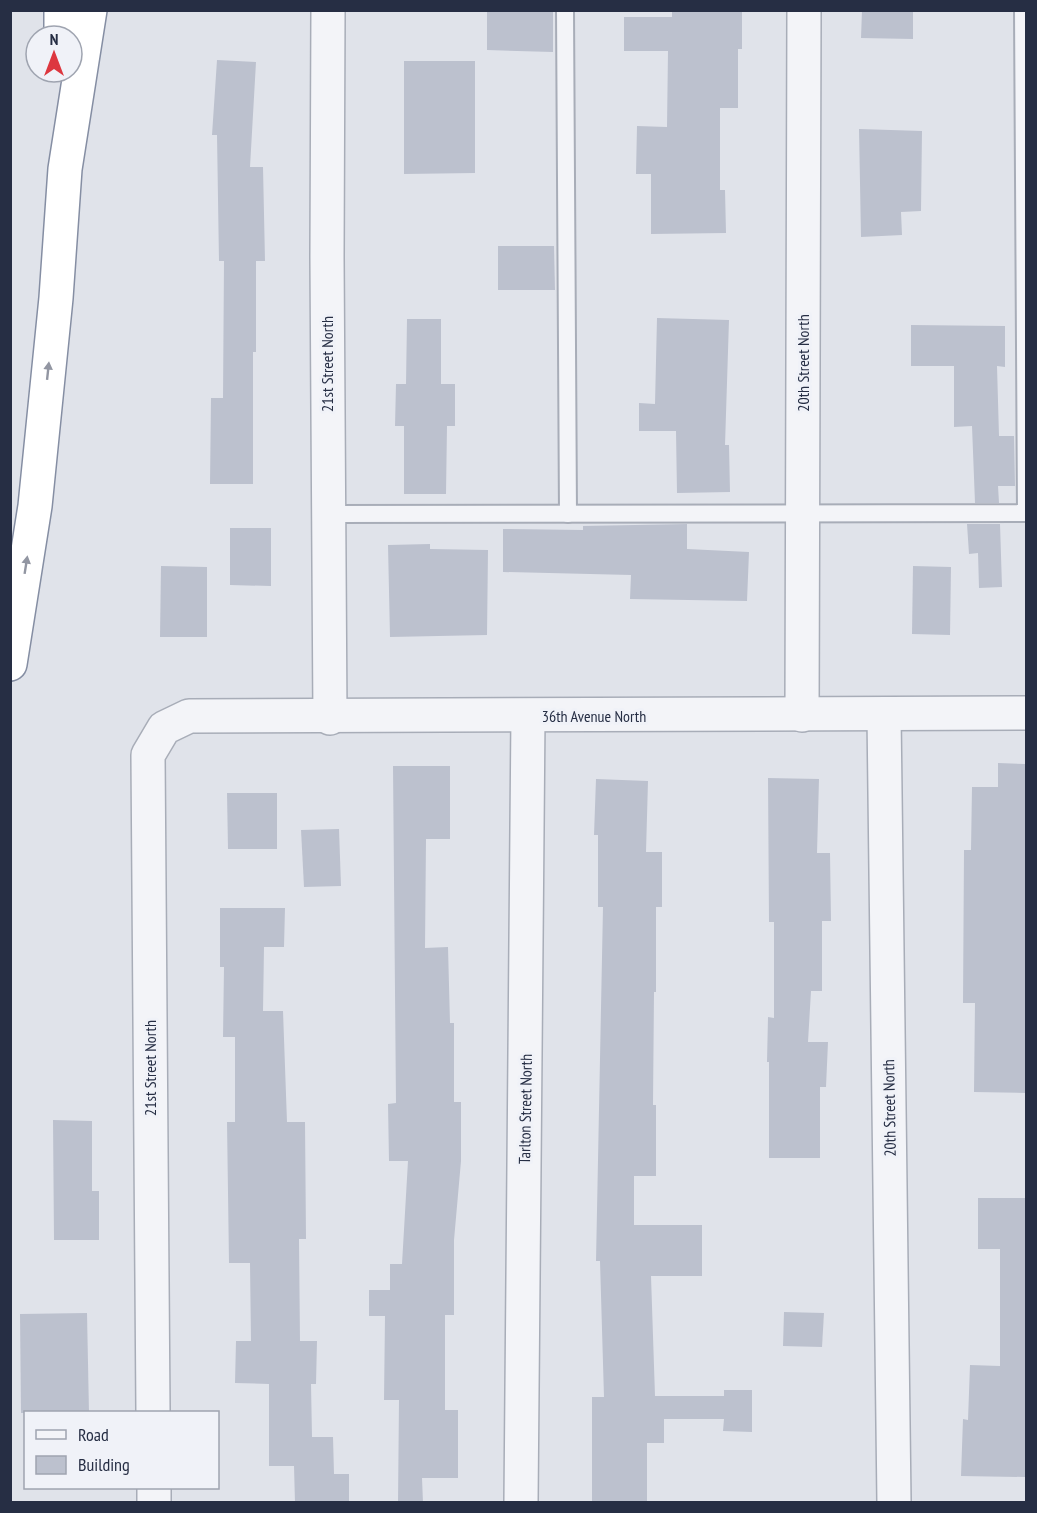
<svg xmlns="http://www.w3.org/2000/svg" width="1037" height="1513" font-family="'PT Sans Narrow',sans-serif">
	<rect width="100%" height="100%" fill="#e0e3ea"/>
	<g fill="#bcc1ce">
		<path d="M 487,10 L 553,10 L 553,52 L 487,50 Z"/>
		<path d="M 672,10 L 742,10 L 742,49 L 738,49 L 738,108 L 720,108 L 720,190 L 725,190 L 726,233 L 651,234 L 651,174 L 636,174 L 637,126 L 667,127 L 668,51 L 624,51 L 624,17 L 672,17 Z"/>
		<path d="M 862,10 L 913,10 L 913,39 L 861,38 Z"/>
		<path d="M 217,60 L 256,62 L 250,167 L 263,167 L 265,261 L 256,261 L 256,352 L 253,352 L 253,484 L 210,484 L 211,398 L 223,398 L 224,261 L 219,261 L 217,135 L 212,135 Z"/>
		<path d="M 404,61 L 475,61 L 475,173 L 404,174 Z"/>
		<path d="M 859,129 L 922,131 L 921,211 L 901,212 L 902,235 L 861,237 Z"/>
		<path d="M 498,246 L 554,246 L 555,290 L 498,290 Z"/>
		<path d="M 657,318 L 729,320 L 725,445 L 729,445 L 730,492 L 677,493 L 676,431 L 639,431 L 639,403 L 655,404 Z"/>
		<path d="M 407,319 L 441,319 L 441,384 L 455,384 L 455,426 L 447,426 L 446,494 L 404,494 L 404,426 L 395,426 L 396,384 L 406,384 Z"/>
		<path d="M 911,325 L 1005,326 L 1005,367 L 997,366 L 999,436 L 1014,436 L 1015,486 L 998,486 L 999,503 L 975,503 L 972,426 L 954,427 L 954,366 L 911,366 Z"/>
		<path d="M 687,524 L 687,549 L 749,552 L 747,601 L 630,599 L 631,575 L 503,572 L 503,529 L 583,530 L 583,526 Z"/>
		<path d="M 967,524 L 1000,524 L 1002,587 L 979,588 L 978,553 L 969,554 Z"/>
		<path d="M 230,528 L 271,528 L 271,586 L 230,585 Z"/>
		<path d="M 430,544 L 430,549 L 488,550 L 487,635 L 390,637 L 388,545 Z"/>
		<path d="M 161,566 L 207,567 L 207,637 L 160,637 Z"/>
		<path d="M 913,566 L 951,567 L 950,635 L 912,634 Z"/>
		<path d="M 998,763 L 1025,764 L 1026,1093 L 974,1092 L 975,1003 L 963,1003 L 964,850 L 971,850 L 972,787 L 998,787 Z"/>
		<path d="M 393,766 L 450,766 L 450,839 L 426,839 L 425,948 L 448,947 L 450,1023 L 454,1023 L 454,1102 L 461,1102 L 461,1161 L 454,1240 L 454,1315 L 445,1315 L 445,1410 L 458,1410 L 458,1478 L 422,1478 L 423,1503 L 398,1503 L 399,1400 L 384,1400 L 385,1316 L 369,1316 L 369,1290 L 390,1290 L 390,1264 L 402,1264 L 408,1161 L 389,1161 L 388,1104 L 396,1103 Z"/>
		<path d="M 768,778 L 819,779 L 817,853 L 830,853 L 831,921 L 822,921 L 822,991 L 811,991 L 808,1042 L 828,1042 L 826,1087 L 820,1087 L 820,1158 L 769,1158 L 769,1062 L 767,1062 L 768,1017 L 774,1018 L 774,922 L 769,922 Z"/>
		<path d="M 596,779 L 648,781 L 646,852 L 662,852 L 662,907 L 656,907 L 656,992 L 654,992 L 653,1105 L 656,1105 L 656,1176 L 634,1176 L 634,1225 L 702,1225 L 702,1276 L 651,1276 L 655,1396 L 724,1396 L 724,1390 L 752,1390 L 752,1432 L 723,1431 L 724,1419 L 664,1419 L 664,1443 L 647,1443 L 647,1503 L 592,1503 L 592,1397 L 604,1397 L 600,1261 L 596,1261 L 603,907 L 598,907 L 598,835 L 594,835 Z"/>
		<path d="M 227,793 L 277,793 L 277,849 L 228,849 Z"/>
		<path d="M 339,829 L 341,886 L 304,887 L 301,830 Z"/>
		<path d="M 220,908 L 285,908 L 284,947 L 264,947 L 263,1011 L 283,1011 L 287,1122 L 305,1122 L 306,1239 L 299,1239 L 300,1341 L 317,1341 L 316,1384 L 311,1384 L 312,1437 L 333,1437 L 334,1474 L 349,1474 L 349,1503 L 295,1503 L 294,1466 L 269,1466 L 269,1384 L 235,1383 L 236,1341 L 251,1341 L 250,1263 L 229,1263 L 227,1122 L 235,1122 L 235,1037 L 223,1037 L 224,967 L 220,967 Z"/>
		<path d="M 53,1120 L 92,1121 L 92,1191 L 99,1191 L 99,1240 L 54,1240 Z"/>
		<path d="M 978,1198 L 1026,1198 L 1025,1477 L 961,1476 L 963,1419 L 968,1420 L 970,1365 L 1000,1366 L 1000,1249 L 978,1249 Z"/>
		<path d="M 784,1312 L 824,1313 L 822,1347 L 783,1346 Z"/>
		<path d="M 87,1313 L 89,1413 L 21,1413 L 20,1314 Z"/>
	</g>
	<g fill="none" stroke-linecap="round" stroke-linejoin="round">
		<g stroke="#a8adb8" stroke-width="20">
			<g id="lane">
				<path d="M 565,10 L 568,514"/>
				<path d="M 328,514 L 1026,513 L 1023,10"/>
			</g>
		</g>
		<g stroke="#a8adb8" stroke-width="36">
			<g id="street">
				<path d="M 328,10 L 327,257 L 330,718"/>
				<path d="M 884,714 L 894,1502"/>
				<path d="M 802,715 L 804,10"/>
				<path d="M 153,1412 L 148,755 L 164,728 L 189,716 L 1026,713"/>
				<path d="M 154,1488 L 154,1502"/>
				<path d="M 521,1502 L 528,716"/>
			</g>
		</g>
		<g stroke="#858ea3" stroke-width="36">
			<g id="highway">
				<path d="M 61,10 L 61,36"/>
				<path d="M 10,664 L 35,506 L 56,298 L 65,169 L 90,10"/>
			</g>
		</g>
		<use href="#lane" stroke="#f3f4f8" stroke-width="16"/>
		<use href="#street" stroke="#f3f4f8" stroke-width="33"/>
		<use href="#highway" stroke="#fff" stroke-width="33"/>
	</g>
	<defs><path id="oneway-solid" d="M-6-.8H1V-3.2L6.5 0L1 3.2V.8H-6Z" transform="scale(1.5)"/></defs>
	<g fill="#9296a2">
		<use href="#oneway-solid" transform="translate(48 371) rotate(-84)"/>
		<use href="#oneway-solid" transform="translate(26 565) rotate(-81)"/>
	</g>
	<g text-anchor="middle" dominant-baseline="central" stroke-width="6" stroke-linejoin="round" paint-order="stroke">
		<g font-size="16" fill="#262e44" stroke="#f0f2f8">
			<text transform="translate(803 363) rotate(-90)">20th Street North</text>
			<text transform="translate(327 364) rotate(-90)">21st Street North</text>
			<text x="594" y="716">36th Avenue North</text>
			<text transform="translate(150 1068) rotate(-90)">21st Street North</text>
			<text transform="translate(889 1108) rotate(-91)">20th Street North</text>
			<text transform="translate(525 1109) rotate(-89)">Tarlton Street North</text>
		</g>
	</g>
	<rect width="1037" height="1513" fill="none" stroke="#262e44" stroke-width="24"/>
	<rect x="24" y="1411" width="195" height="78" fill="#f0f2f8" stroke="#9fa4b0" stroke-width="1.5"/>
	<rect x="36" y="1430" width="30" height="9" fill="#f3f4f8" stroke="#9fa4b0" stroke-width="1.5"/>
	<text x="78" y="1441" font-size="18" fill="#262e44">Road</text>
	<rect x="36" y="1456" width="30" height="18" fill="#bcc1ce" stroke="#9fa4b0" stroke-width="1.5"/>
	<text x="78" y="1471" font-size="18" fill="#262e44">Building</text>
	<g transform="translate(54 54)"><circle r="28" fill="#f0f2f8" stroke="#9fa4b0" stroke-width="1.5"/>
	<path d="M0-4.5L10 22L0 15L-10 22Z" fill="#dd373f"/>
	<text y="-9" font-size="16" font-weight="bold" text-anchor="middle" fill="#262e44">N</text>
	</g>
</svg>
